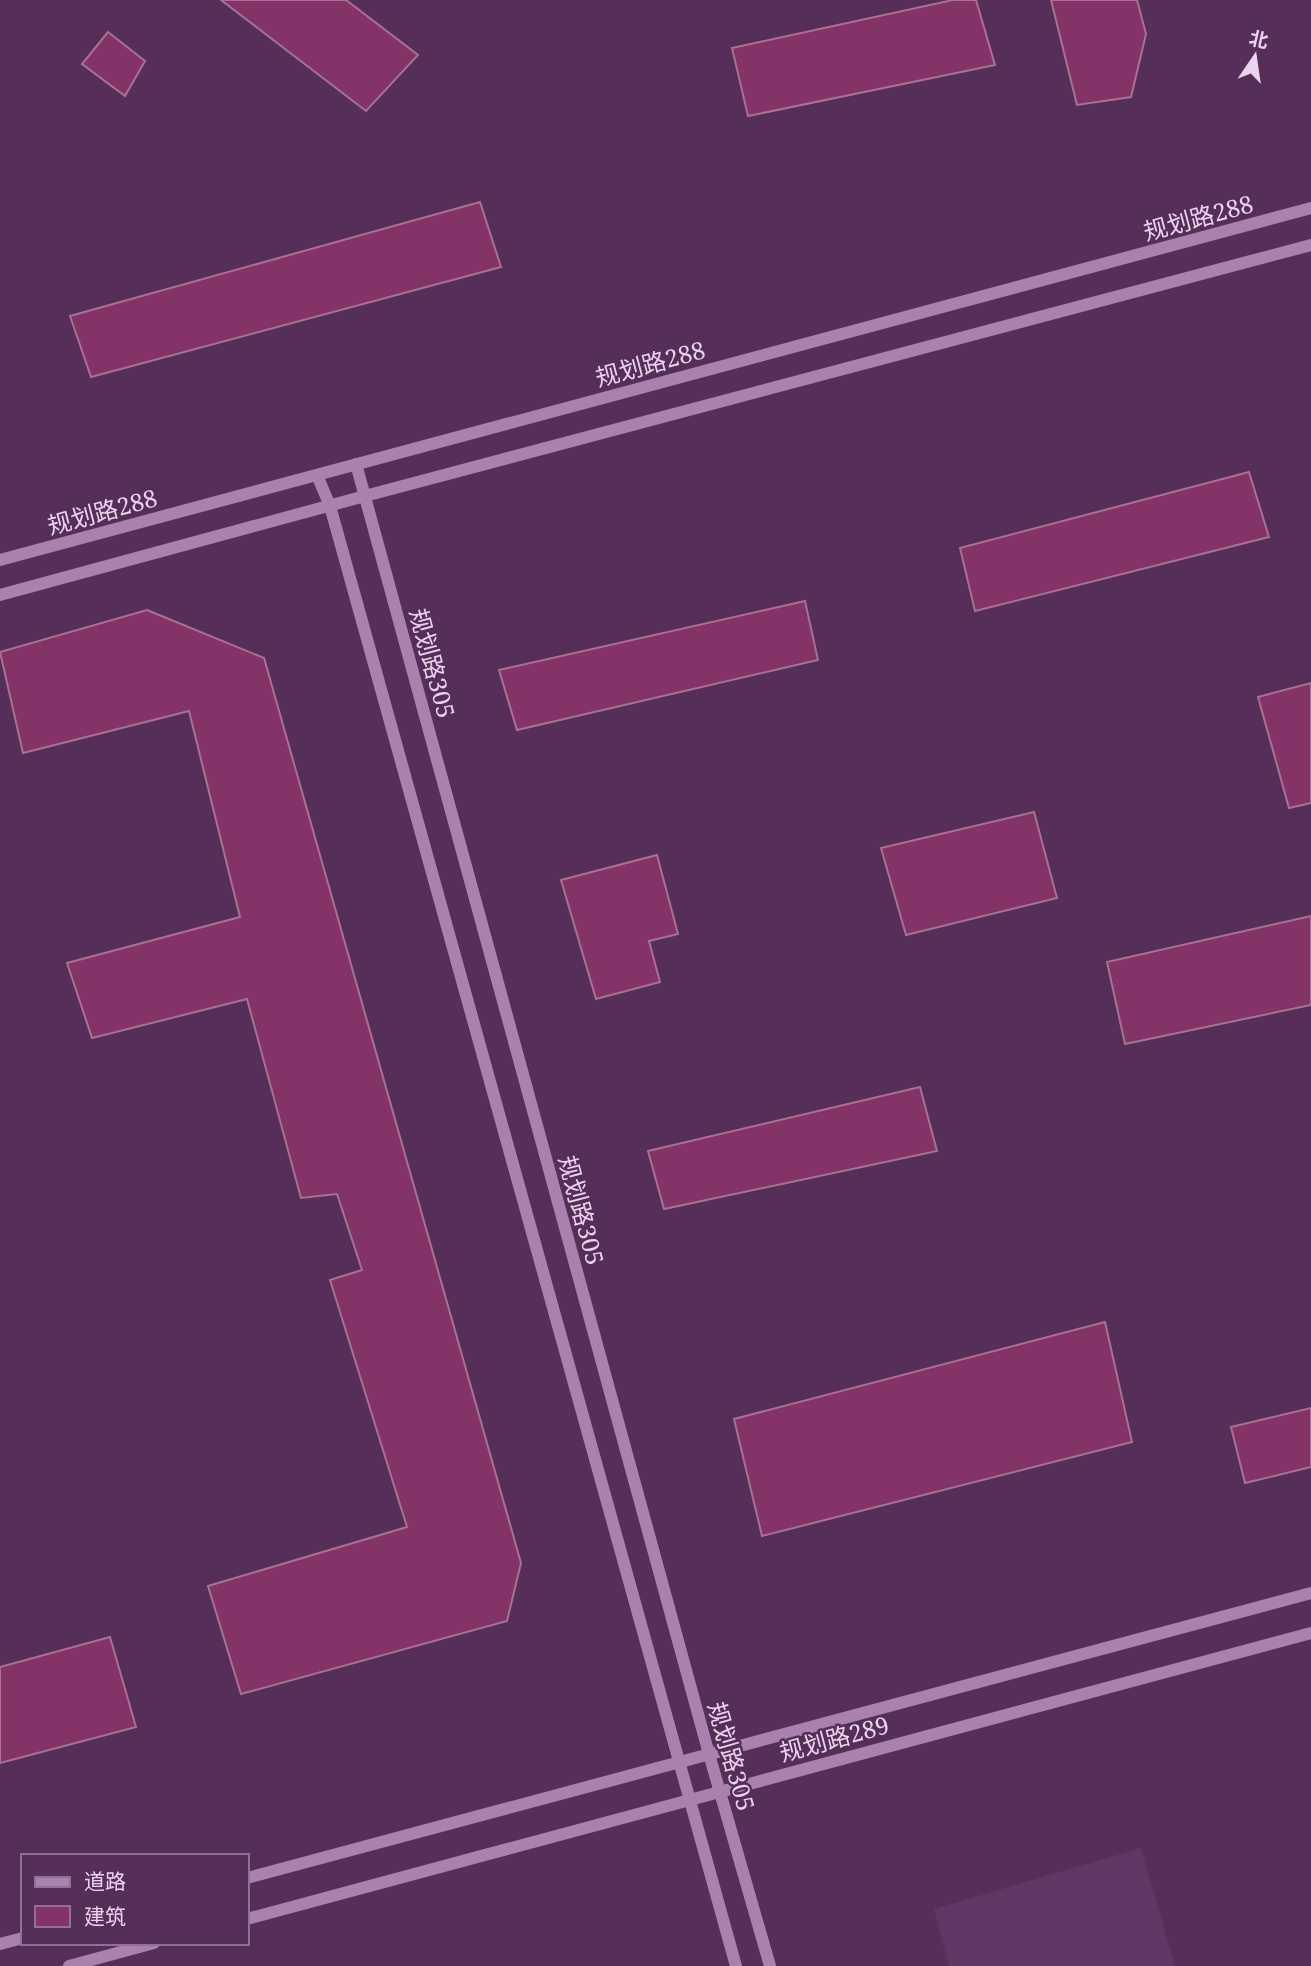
<svg xmlns="http://www.w3.org/2000/svg" width="1311" height="1966" font-family="'Noto Serif','Noto Sans SC',serif">
	<rect width="100%" height="100%" fill="#552f58"/>
	<path fill="#613665" d="M 1141,1848 L 1175,1966 L 949,1966 L 934,1909 Z"/>
	<g fill="#843367" stroke="#a87191" stroke-width="2">
		<path d="M 221,0 L 346,0 L 418,55 L 366,111 Z"/>
		<path d="M 953,0 L 976,0 L 995,65 L 748,116 L 732,48 Z"/>
		<path d="M 1051,0 L 1137,0 L 1146,34 L 1131,97 L 1077,105 Z"/>
		<path d="M 108,32 L 145,61 L 125,96 L 82,64 Z"/>
		<path d="M 480,202 L 501,267 L 91,377 L 70,316 Z"/>
		<path d="M 1249,472 L 1269,537 L 975,611 L 960,548 Z"/>
		<path d="M 805,601 L 818,660 L 517,730 L 499,670 Z"/>
		<path d="M 147,610 L 264,658 L 521,1563 L 507,1621 L 241,1694 L 208,1586 L 407,1527 L 330,1280 L 362,1270 L 337,1194 L 301,1198 L 247,999 L 92,1038 L 67,963 L 240,917 L 189,711 L 23,753 L 0,652 Z"/>
		<path d="M 1311,683 L 1311,803 L 1289,808 L 1258,697 Z"/>
		<path d="M 1034,812 L 1057,898 L 906,935 L 881,848 Z"/>
		<path d="M 657,855 L 678,934 L 649,941 L 660,982 L 596,999 L 561,880 Z"/>
		<path d="M 1311,916 L 1311,1005 L 1125,1044 L 1107,962 Z"/>
		<path d="M 920,1087 L 937,1151 L 664,1209 L 648,1151 Z"/>
		<path d="M 1105,1322 L 1132,1442 L 762,1536 L 734,1419 Z"/>
		<path d="M 1311,1408 L 1311,1467 L 1245,1483 L 1231,1427 Z"/>
		<path d="M 110,1637 L 136,1727 L 0,1763 L 0,1667 Z"/>
	</g>
	<g fill="none" stroke-linecap="round" stroke-linejoin="round">
		<g stroke="#aa80ad" stroke-width="12">
			<path d="M 356,464 L 709,1754 L 770,1966"/>
			<path d="M 317,475 L 330,506 L 736,1966"/>
			<path d="M 0,560 L 1311,208"/>
			<path d="M 0,595 L 365,496 L 1311,245"/>
			<path d="M 247,1878 L 1311,1593"/>
			<path d="M 247,1919 L 1311,1633"/>
			<path d="M 0,1944 L 23,1938"/>
			<path d="M 69,1966 L 154,1943"/>
		</g>
	</g>
	<g text-anchor="middle" dominant-baseline="central" stroke-width="5" stroke-linejoin="round" paint-order="stroke">
		<g font-size="24" fill="#ead3ec" stroke="#552f58">
			<text transform="translate(1198 217) rotate(-15)">规划路288</text>
			<text transform="translate(650 363) rotate(-15)">规划路288</text>
			<text transform="translate(102 511) rotate(-15)">规划路288</text>
			<text transform="translate(433 663) rotate(75)">规划路305</text>
			<text transform="translate(582 1210) rotate(75)">规划路305</text>
			<text transform="translate(834 1738) rotate(-15)">规划路289</text>
			<text transform="translate(732 1756) rotate(74)">规划路305</text>
		</g>
	</g>
	<rect x="21" y="1854" width="228" height="91" fill="#552f58" stroke="#917193" stroke-width="2"/>
	<rect x="35" y="1877" width="35" height="10" fill="#aa80ad" stroke="#917193" stroke-width="2"/>
	<text x="84" y="1889" font-size="21" fill="#ead3ec">道路</text>
	<rect x="35" y="1906" width="35" height="21" fill="#843367" stroke="#917193" stroke-width="2"/>
	<text x="84" y="1924" font-size="21" fill="#ead3ec">建筑</text>
	<g transform="translate(1255 56) rotate(13)" stroke="#552f58" stroke-width="5" paint-order="stroke">
	<path d="M0-5L12 26L0 18L-12 26Z" fill="#ead3ec"/>
	<text y="-10" font-size="19" font-weight="bold" text-anchor="middle" fill="#ead3ec">北</text>
	</g>
</svg>
